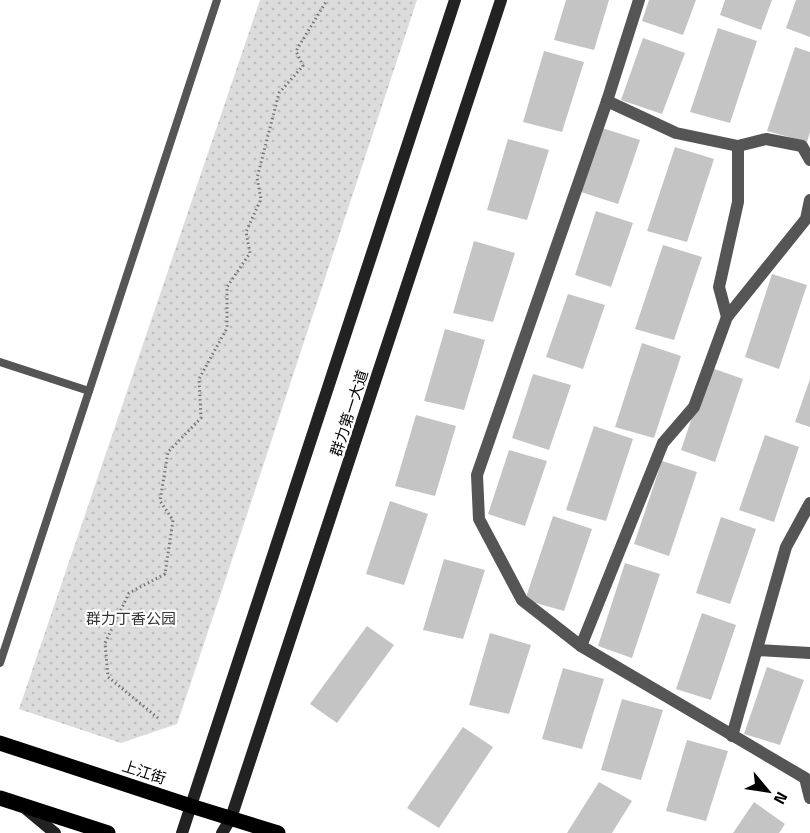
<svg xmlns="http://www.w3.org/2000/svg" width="810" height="833" font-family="'Titillium Web','Noto Sans SC',sans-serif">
	<defs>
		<pattern id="green-dots" width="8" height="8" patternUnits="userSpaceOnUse" patternTransform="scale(1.5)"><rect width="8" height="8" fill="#dcdcdc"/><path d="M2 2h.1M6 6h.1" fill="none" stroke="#bbb" stroke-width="1.8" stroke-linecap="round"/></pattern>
	</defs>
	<rect width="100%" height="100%" fill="#fff"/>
	<path fill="url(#green-dots)" d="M 260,0 L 417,0 L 228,572 L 177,724 L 121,743 L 19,709 Z"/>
	<g fill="#c4c4c4">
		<path d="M 566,0 L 609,0 L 594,50 L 554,40 Z"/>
		<path d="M 649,0 L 696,0 L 683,35 L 642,21 Z"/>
		<path d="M 725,0 L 772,0 L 761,30 L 720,15 Z"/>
		<path d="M 796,0 L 810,0 L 810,37 L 786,28 Z"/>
		<path d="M 718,28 L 757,41 L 730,123 L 690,112 Z"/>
		<path d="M 643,38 L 685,53 L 662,114 L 621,100 Z"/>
		<path d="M 795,47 L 810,52 L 810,132 L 807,142 L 767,131 Z"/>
		<path d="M 544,51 L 584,62 L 562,132 L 523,122 Z"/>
		<path d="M 602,128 L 640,140 L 618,204 L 581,192 Z"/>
		<path d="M 508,139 L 549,150 L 527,220 L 487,210 Z"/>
		<path d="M 675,147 L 714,159 L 687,242 L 647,231 Z"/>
		<path d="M 596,211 L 633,223 L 611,287 L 575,275 Z"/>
		<path d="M 474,241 L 515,253 L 493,322 L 453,313 Z"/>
		<path d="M 663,245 L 702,257 L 674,340 L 635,329 Z"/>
		<path d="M 772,274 L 807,285 L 779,369 L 745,357 Z"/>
		<path d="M 568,294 L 605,305 L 583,369 L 546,357 Z"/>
		<path d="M 445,329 L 485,340 L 464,410 L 424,401 Z"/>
		<path d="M 642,343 L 681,356 L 654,438 L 615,427 Z"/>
		<path d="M 709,367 L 743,379 L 715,462 L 681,450 Z"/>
		<path d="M 533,374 L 571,385 L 549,450 L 512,438 Z"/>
		<path d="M 810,379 L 810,427 L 795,422 Z"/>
		<path d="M 416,415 L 456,426 L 435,496 L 395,486 Z"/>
		<path d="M 594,426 L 633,439 L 606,521 L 566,510 Z"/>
		<path d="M 765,435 L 799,447 L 774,522 L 739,510 Z"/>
		<path d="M 509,450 L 547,461 L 525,526 L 488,514 Z"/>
		<path d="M 662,461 L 697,472 L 669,556 L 634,544 Z"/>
		<path d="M 390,501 L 428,514 L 404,585 L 366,574 Z"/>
		<path d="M 553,516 L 592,529 L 564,611 L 525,600 Z"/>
		<path d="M 721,517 L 756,529 L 730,604 L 696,593 Z"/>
		<path d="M 444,559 L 485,570 L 463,639 L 423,630 Z"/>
		<path d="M 625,563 L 660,574 L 632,658 L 598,646 Z"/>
		<path d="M 702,613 L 736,625 L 711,700 L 676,689 Z"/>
		<path d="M 367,626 L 394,645 L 337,723 L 310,704 Z"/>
		<path d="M 490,633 L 531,645 L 509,714 L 469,705 Z"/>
		<path d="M 767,667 L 804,680 L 780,745 L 744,734 Z"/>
		<path d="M 563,668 L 604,679 L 582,749 L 542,739 Z"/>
		<path d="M 622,699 L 663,710 L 641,780 L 601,770 Z"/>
		<path d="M 463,727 L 493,747 L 439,828 L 407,808 Z"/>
		<path d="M 687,740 L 728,751 L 706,821 L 666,811 Z"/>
		<path d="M 599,782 L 632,801 L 612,833 L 567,833 Z"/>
		<path d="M 754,802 L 785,824 L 779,833 L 733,833 Z"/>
	</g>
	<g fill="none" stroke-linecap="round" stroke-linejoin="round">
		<path stroke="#777" stroke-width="3" stroke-dasharray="1.5 3" stroke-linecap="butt" d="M 158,718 L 108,677 L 105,643 L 129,593 L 165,574 L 173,520 L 160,501 L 168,452 L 201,418 L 199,379 L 227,328 L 227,287 L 250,253 L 246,232 L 261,199 L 257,178 L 279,93 L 303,66 L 296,51 L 327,0"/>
		<g stroke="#555" stroke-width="8">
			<path d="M 0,362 L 89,391"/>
			<path d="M 0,663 L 217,0"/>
		</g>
		<g stroke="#555" stroke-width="12">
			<path d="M 639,0 L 607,101 L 477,475 L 479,519 L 522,600 L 581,646 L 805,778 L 810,798"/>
			<path d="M 607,101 L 676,133 L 738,146 L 766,139 L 802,146 L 810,160"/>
			<path d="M 727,317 L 719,287 L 738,202 L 738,146"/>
			<path d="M 581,646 L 663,443 L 694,407 L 727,317 L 806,219 L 810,200"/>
			<path d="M 757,650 L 810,653"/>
			<path d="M 732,736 L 786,547 L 810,503"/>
		</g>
		<g stroke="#222" stroke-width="12">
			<path d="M 26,809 L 55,833"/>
			<path d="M 182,833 L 455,0"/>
			<path d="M 222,833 L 231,818 L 501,0"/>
		</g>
		<g stroke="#000" stroke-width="15">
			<path d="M 0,743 L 191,806 L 278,833"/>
			<path d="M 0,798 L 108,833"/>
		</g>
	</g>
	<g text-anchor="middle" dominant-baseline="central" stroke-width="4.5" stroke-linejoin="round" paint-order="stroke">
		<g font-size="15" fill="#000" stroke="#fff">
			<text transform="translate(349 413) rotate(-72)">群力第一大道</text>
			<text transform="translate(144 772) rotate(18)">上江街</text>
		</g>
		<g font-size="15" fill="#333" stroke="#fff">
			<text x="131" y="618">群力丁香公园</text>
		</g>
	</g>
	<g transform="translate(768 791) rotate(119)" stroke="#ffffff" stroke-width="4.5" paint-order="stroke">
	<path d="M0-4.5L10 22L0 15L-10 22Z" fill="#000000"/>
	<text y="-9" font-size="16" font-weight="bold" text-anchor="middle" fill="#000000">N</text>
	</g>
</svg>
